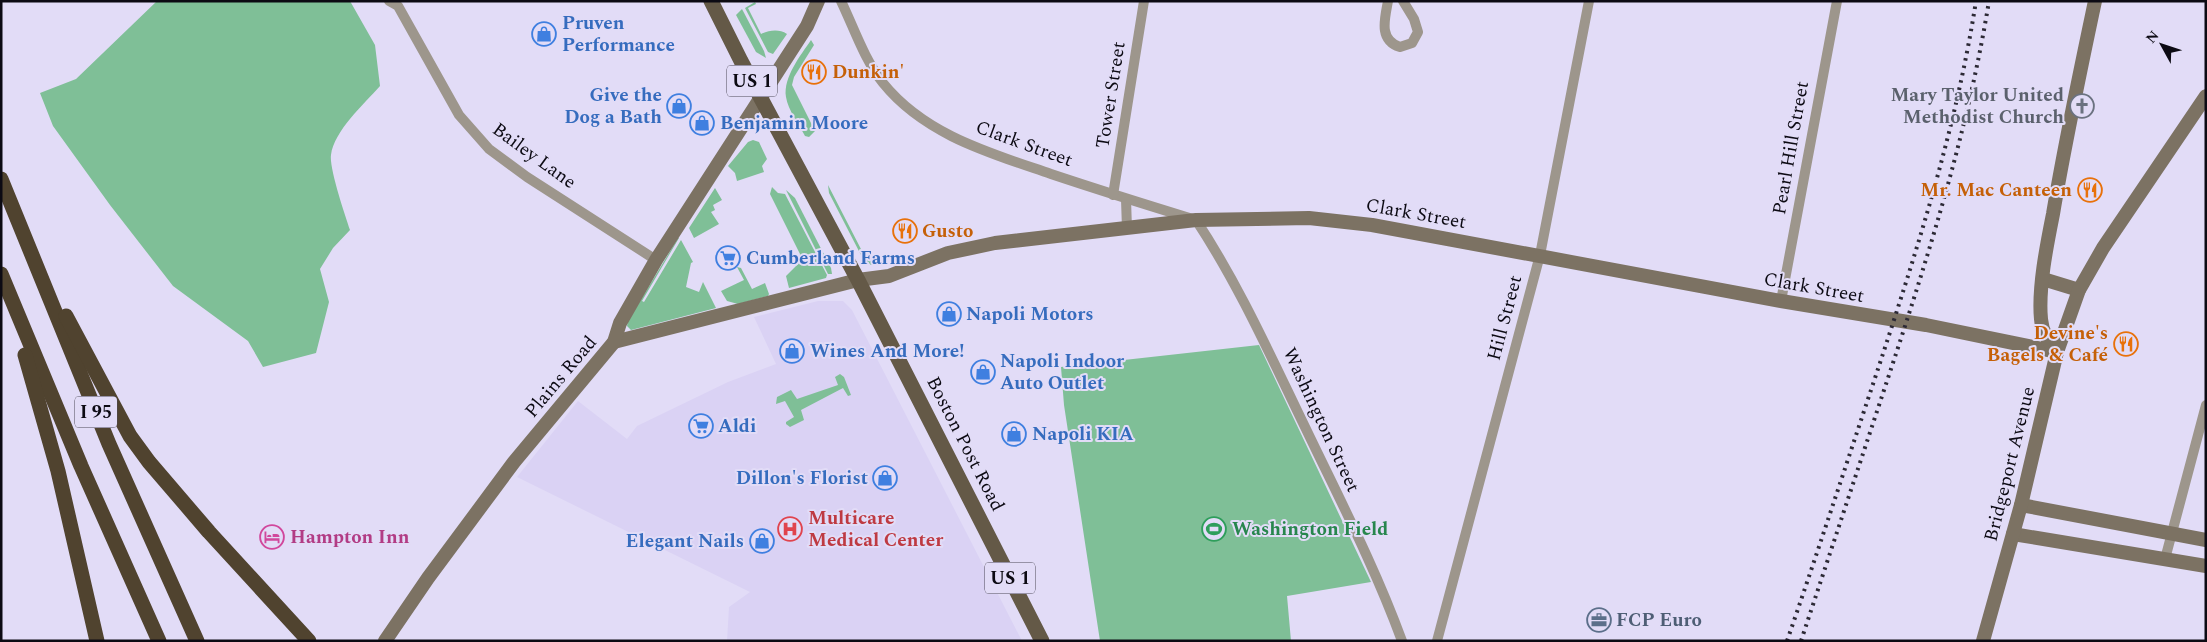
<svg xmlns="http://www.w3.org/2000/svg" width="2207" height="642" font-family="Spectral,serif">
	<rect width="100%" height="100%" fill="#e2dcf7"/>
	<path fill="#dad2f4" d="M 818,301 L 843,301 L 852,310 L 1022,641 L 727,641 L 729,607 L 750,592 L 517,477 L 578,401 L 627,439 L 637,426 L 728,382 L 776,364 L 754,317 Z"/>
	<g fill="#7fbf97">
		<path d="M 157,1 L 350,1 L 375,45 L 380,86 C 364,104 334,131 331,155 C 329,168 345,215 350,230 L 333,248 L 320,269 L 329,302 L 316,353 L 263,367 L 248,341 L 173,286 L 110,205 L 53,126 L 40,93 L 76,79 Z"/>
		<path d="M 755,2 L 756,4 L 748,8 L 761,34 C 770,30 779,29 787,34 L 773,54 L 768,52 L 745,8 Z"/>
		<path d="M 742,9 L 764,51 L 766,58 L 756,52 L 736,15 Z"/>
		<path d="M 811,40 L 814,45 L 794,77 L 792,85 L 815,131 L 809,137 L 805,136 C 799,124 788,110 786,97 C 783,77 801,55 811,40 Z"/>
		<path d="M 753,140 L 759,142 L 767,159 L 762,166 L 764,172 L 737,181 L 735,173 L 728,166 L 748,142 Z"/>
		<path d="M 828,185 L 863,253 L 874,263 L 871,265 L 862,257 L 829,193 Z"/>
		<path d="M 772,187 L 778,193 L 785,194 L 827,275 L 826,278 L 789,288 L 786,276 L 798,264 L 800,254 L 770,194 Z"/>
		<path d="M 715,188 L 722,200 L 713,205 L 715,210 L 711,212 L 719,224 L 694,238 L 689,228 Z"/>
		<path d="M 786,190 L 795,198 L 831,268 L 832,274 L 828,274 Z"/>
		<path d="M 678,238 L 679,238 L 642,301 L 644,302 L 681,240 L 693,262 L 691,263 L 686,287 L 699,292 L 703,282 L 716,308 L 631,330 L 627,326 L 628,321 Z"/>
		<path d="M 737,267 L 741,268 L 752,289 L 765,283 L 769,294 L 768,296 L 738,304 L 727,301 L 721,291 L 744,280 Z"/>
		<path d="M 1259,345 L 1371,582 L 1287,596 L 1291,641 L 1100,641 L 1064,405 L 1061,367 Z"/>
		<path d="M 840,374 L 844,377 L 851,395 L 848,396 L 843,388 L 801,410 L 804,420 L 790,427 L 786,424 L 786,422 L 794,417 L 785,401 L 776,404 L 777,397 L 791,390 L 797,399 L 838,385 L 835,377 Z"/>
	</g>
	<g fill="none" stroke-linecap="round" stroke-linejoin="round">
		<g stroke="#9d968c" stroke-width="10">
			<path d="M 389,1 L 398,6 L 459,115 L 489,149 L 527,177 L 656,260"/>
			<path d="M 841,1 C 854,28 864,59 883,83 C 925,135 990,153 1051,174 C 1099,190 1147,205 1196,220 C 1239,285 1271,357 1305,427 C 1339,498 1375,567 1402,641"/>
			<path d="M 1388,1 C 1385,18 1378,40 1400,47 L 1412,43 L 1418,32 L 1414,19 L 1403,1"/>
			<path d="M 1113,195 L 1144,1"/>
			<path d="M 1126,199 L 1127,229"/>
			<path d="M 1781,301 L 1837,1"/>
			<path d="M 2165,559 L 2206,405"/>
			<path d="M 1437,641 L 1540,255 L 1589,1"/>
		</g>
		<g stroke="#7c7263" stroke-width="14">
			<path d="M 2043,279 L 2079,290"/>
			<path d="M 614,342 L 858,280 L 889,276 L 948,253 L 995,243 L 1196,220 L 1309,218 L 1372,225 L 1781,301 L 1926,325 L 2057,352"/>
			<path d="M 2057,352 C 2049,342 2042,333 2041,319 C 2038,288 2047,244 2053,214 C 2065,142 2080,72 2095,1"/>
			<path d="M 2021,505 L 2206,540"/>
			<path d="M 2013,534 L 2206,566"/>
			<path d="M 385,641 L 428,578 L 514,462 L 614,342 L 620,323 L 656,260 L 807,26 L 818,1"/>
			<path d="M 1983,641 L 2021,505 L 2057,352 L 2079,290 L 2103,248 L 2206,96"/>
		</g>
		<path stroke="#645947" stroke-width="15" d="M 711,1 L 741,61 L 858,280 L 1042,641"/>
		<g stroke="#50432f" stroke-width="15">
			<path d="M 1,179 L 109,444 L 197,641"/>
			<path d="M 1,274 L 81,466 L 159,641"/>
			<path d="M 66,316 L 130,436 L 149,462 L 209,532 L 309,641"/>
			<path d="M 25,355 L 58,471 L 97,641"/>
		</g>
		<g stroke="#2c2935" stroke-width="4" stroke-dasharray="2.5 5" stroke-linecap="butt">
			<path d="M 1787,641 C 1818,551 1847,462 1877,372 C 1917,250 1956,129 1976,1"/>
			<path d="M 1801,641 C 1830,553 1859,466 1888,378 C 1929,254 1968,130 1989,1"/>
		</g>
	</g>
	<defs>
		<g id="shop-ring" transform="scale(1.25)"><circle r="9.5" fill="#e2dcf7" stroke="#3f7fe0" stroke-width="1.5"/><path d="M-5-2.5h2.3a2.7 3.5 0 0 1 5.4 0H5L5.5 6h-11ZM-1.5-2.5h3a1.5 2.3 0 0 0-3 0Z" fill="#3f7fe0"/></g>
		<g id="restaurant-ring" transform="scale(1.25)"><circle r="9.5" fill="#e2dcf7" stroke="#e8710a" stroke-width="1.5"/><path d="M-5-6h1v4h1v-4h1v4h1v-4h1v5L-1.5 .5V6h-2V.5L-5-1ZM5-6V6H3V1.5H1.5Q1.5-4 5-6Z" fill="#e8710a"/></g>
		<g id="church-ring" transform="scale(1.25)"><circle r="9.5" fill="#e2dcf7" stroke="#6b7280" stroke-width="1.5"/><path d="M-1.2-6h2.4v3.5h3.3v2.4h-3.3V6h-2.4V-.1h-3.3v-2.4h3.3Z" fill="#6b7280"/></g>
		<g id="supermarket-ring" transform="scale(1.25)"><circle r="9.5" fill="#e2dcf7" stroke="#3f7fe0" stroke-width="1.5"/><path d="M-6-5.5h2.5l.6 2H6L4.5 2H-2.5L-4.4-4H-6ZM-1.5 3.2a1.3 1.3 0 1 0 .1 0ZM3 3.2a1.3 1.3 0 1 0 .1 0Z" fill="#3f7fe0"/></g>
		<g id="hospital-ring" transform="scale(1.25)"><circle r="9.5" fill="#e2dcf7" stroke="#e0444e" stroke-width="1.5"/><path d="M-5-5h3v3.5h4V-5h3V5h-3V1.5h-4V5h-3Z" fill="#e0444e"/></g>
		<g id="stadium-ring" transform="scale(1.25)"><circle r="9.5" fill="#e2dcf7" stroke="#2e9e5b" stroke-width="1.5"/><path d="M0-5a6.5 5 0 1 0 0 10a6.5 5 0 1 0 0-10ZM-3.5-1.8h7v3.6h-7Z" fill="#2e9e5b"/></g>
		<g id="hotel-ring" transform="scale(1.25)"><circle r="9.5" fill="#e2dcf7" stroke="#d1479c" stroke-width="1.5"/><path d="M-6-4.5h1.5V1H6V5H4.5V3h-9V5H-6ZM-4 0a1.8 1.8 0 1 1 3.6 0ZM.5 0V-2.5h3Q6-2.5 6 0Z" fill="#d1479c"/></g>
		<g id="office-ring" transform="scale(1.25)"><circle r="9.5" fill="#e2dcf7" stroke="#5c6f8a" stroke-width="1.5"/><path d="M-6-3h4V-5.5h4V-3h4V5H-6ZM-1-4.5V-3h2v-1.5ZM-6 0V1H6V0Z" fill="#5c6f8a"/></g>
	</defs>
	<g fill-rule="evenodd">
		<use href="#shop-ring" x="544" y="34"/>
		<use href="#restaurant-ring" x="814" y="72"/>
		<use href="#shop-ring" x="679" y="106"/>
		<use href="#church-ring" x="2082" y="106"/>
		<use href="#shop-ring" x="702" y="123"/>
		<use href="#restaurant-ring" x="2090" y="190"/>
		<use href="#restaurant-ring" x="905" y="231"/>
		<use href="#supermarket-ring" x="728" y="258"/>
		<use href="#shop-ring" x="949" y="314"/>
		<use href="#restaurant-ring" x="2126" y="344"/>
		<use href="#shop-ring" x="792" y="351"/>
		<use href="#shop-ring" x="983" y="372"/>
		<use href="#supermarket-ring" x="701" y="426"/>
		<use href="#shop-ring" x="1014" y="434"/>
		<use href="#shop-ring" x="885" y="478"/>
		<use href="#hospital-ring" x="790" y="529"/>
		<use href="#stadium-ring" x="1214" y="529"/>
		<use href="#hotel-ring" x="272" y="537"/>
		<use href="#shop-ring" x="762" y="541"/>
		<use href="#office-ring" x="1599" y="620"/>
	</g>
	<g text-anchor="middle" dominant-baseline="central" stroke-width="4" stroke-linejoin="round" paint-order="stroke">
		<g fill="#e2dcf7" stroke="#4c4957" stroke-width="1">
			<rect x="727" y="65.5" width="50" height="31" rx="4"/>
			<rect x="75" y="396.5" width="42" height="31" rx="4"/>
			<rect x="985" y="562.5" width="50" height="31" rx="4"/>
		</g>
		<g font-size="18" font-weight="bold" fill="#0c0a13">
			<text x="752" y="81">US 1</text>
			<text x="96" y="412">I 95</text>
			<text x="1010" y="578">US 1</text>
		</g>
		<g font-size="19" font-weight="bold" fill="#366cbe" stroke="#e2dcf7" text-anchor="start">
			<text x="562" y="23">Pruven<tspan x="562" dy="22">Performance</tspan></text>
			<text x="662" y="95" text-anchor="end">Give the<tspan x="662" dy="22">Dog a Bath</tspan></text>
			<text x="720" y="123">Benjamin Moore</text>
			<text x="746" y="258">Cumberland Farms</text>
			<text x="966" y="314">Napoli Motors</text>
			<text x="810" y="351">Wines And More!</text>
			<text x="1000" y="361">Napoli Indoor<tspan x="1000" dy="22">Auto Outlet</tspan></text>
			<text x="718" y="426">Aldi</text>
			<text x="1032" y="434">Napoli KIA</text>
			<text x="868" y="478" text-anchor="end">Dillon's Florist</text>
			<text x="744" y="541" text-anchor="end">Elegant Nails</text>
		</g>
		<g font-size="19" font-weight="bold" fill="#c56008" stroke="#e2dcf7" text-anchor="start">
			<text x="832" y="72">Dunkin'</text>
			<text x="2072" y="190" text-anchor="end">Mr. Mac Canteen</text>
			<text x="922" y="231">Gusto</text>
			<text x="2108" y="333" text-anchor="end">Devine's<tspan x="2108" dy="22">Bagels &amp; Café</tspan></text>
		</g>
		<g font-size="19" fill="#0c0a13" stroke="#e2dcf7">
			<text transform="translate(1111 95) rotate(-81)">Tower Street</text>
			<text transform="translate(1024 144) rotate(20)">Clark Street</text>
			<text transform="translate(1791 148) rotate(-80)">Pearl Hill Street</text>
			<text transform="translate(534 156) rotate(36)">Bailey Lane</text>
			<text transform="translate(1416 214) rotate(10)">Clark Street</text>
			<text transform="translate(1814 288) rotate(10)">Clark Street</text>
			<text transform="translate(1505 318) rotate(-75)">Hill Street</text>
			<text transform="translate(561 377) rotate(-50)">Plains Road</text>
			<text transform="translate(1321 420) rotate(65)">Washington Street</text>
			<text transform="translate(965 444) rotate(63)">Boston Post Road</text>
			<text transform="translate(2010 464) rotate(-76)">Bridgeport Avenue</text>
		</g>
		<g font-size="19" font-weight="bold" fill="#5b616d" stroke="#e2dcf7" text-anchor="end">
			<text x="2064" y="95">Mary Taylor United<tspan x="2064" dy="22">Methodist Church</tspan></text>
		</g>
		<g font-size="19" font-weight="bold" fill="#be3a42" stroke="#e2dcf7" text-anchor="start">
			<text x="808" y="518">Multicare<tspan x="808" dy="22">Medical Center</tspan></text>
		</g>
		<g font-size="19" font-weight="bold" fill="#27864d" stroke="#e2dcf7" text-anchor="start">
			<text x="1232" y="529">Washington Field</text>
		</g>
		<g font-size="19" font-weight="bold" fill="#b23c85" stroke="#e2dcf7" text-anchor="start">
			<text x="290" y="537">Hampton Inn</text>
		</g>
		<g font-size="19" font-weight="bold" fill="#4e5e75" stroke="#e2dcf7" text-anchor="start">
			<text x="1616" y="620">FCP Euro</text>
		</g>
	</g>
	<rect width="2207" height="642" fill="none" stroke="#0c0a13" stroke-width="5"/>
	<g transform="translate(2162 45) rotate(310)" stroke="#e2dcf7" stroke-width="4" paint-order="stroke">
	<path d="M0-4L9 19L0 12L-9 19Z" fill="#0c0a13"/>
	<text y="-8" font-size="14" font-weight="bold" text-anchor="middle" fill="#0c0a13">N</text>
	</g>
</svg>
